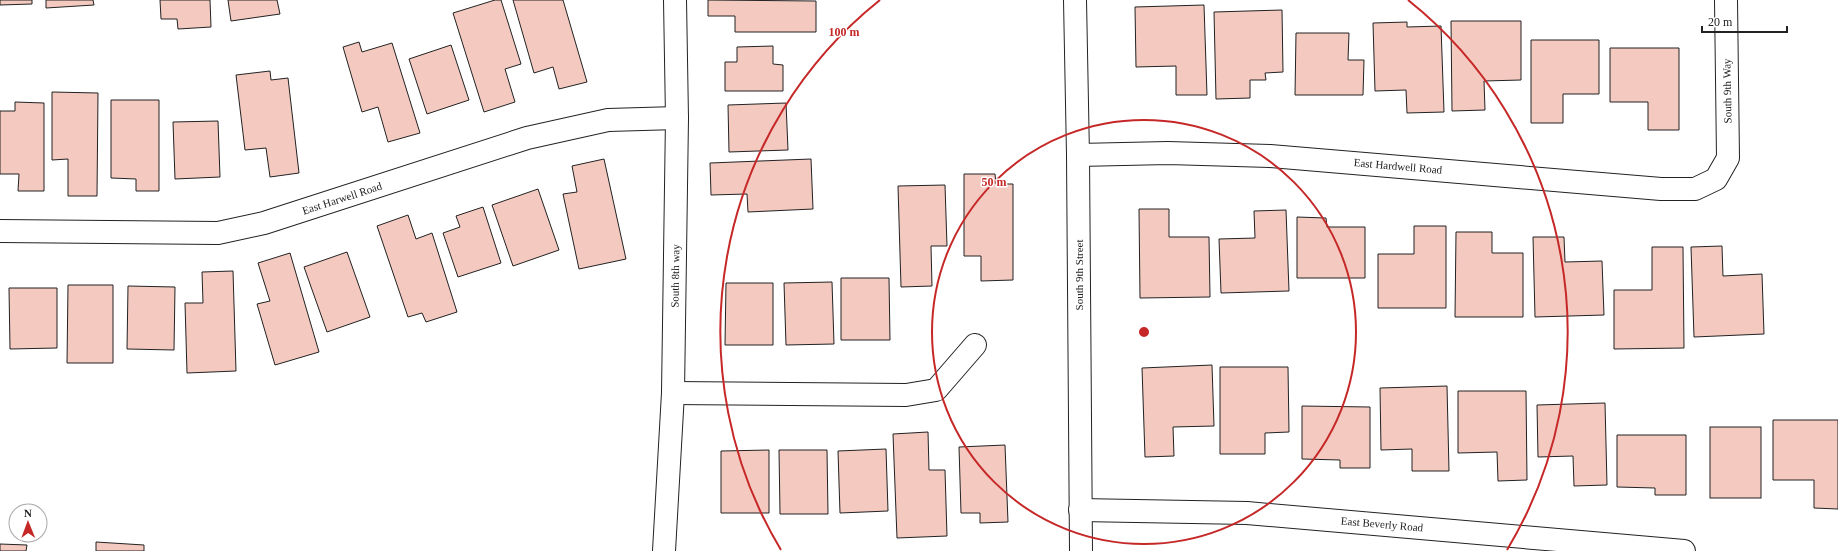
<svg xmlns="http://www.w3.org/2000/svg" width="1838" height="551" font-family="Georgia,serif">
	<rect width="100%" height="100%" fill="#fff"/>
	<g fill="#f3c9c0" stroke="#222">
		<path d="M 0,0 L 32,0 L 32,4 L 0,5 Z"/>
		<path d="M 46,0 L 93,0 L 94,5 L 46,8 Z"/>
		<path d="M 160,0 L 210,0 L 211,27 L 178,29 L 177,19 L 161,19 Z"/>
		<path d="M 228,0 L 277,0 L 280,14 L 231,21 Z"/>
		<path d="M 495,0 L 501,0 L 521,64 L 505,69 L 515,102 L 484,112 L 453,13 Z"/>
		<path d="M 513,0 L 563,0 L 587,82 L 559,89 L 553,67 L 534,73 Z"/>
		<path d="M 708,0 L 816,1 L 816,32 L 735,32 L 735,16 L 708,16 Z"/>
		<path d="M 1204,5 L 1207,95 L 1176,95 L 1176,66 L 1136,67 L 1135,7 Z"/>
		<path d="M 1282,10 L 1283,72 L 1265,73 L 1266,80 L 1250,80 L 1250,98 L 1216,99 L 1214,12 Z"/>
		<path d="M 1451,21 L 1521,21 L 1521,80 L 1484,81 L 1485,110 L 1452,111 Z"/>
		<path d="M 1407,22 L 1407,27 L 1441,26 L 1444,112 L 1407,113 L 1406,90 L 1375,91 L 1373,23 Z"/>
		<path d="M 1296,33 L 1349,33 L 1348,60 L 1364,60 L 1363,95 L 1295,95 Z"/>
		<path d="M 1531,40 L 1599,40 L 1599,94 L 1563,94 L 1563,123 L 1531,123 Z"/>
		<path d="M 359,42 L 362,52 L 392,43 L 420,133 L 388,142 L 378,107 L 362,112 L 343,47 Z"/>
		<path d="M 451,45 L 469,100 L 427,114 L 409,59 Z"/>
		<path d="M 773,46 L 773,64 L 783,65 L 783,91 L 725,91 L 725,62 L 737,62 L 737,47 Z"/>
		<path d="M 1610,48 L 1679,48 L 1679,130 L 1648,130 L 1648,102 L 1610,102 Z"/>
		<path d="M 270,71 L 271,80 L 288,78 L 299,173 L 270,177 L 266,148 L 245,150 L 236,75 Z"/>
		<path d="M 52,92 L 98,93 L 97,196 L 68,196 L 68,159 L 52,160 Z"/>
		<path d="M 111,100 L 159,100 L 159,191 L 136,191 L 136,179 L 111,178 Z"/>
		<path d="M 15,102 L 44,103 L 44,191 L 18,191 L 19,174 L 0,174 L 0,111 L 15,111 Z"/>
		<path d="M 786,103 L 788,150 L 729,152 L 728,105 Z"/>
		<path d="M 218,121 L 220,177 L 175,179 L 173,122 Z"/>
		<path d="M 604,159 L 626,259 L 579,269 L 563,194 L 577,192 L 572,166 Z"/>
		<path d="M 811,159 L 813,209 L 748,212 L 747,194 L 711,195 L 710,163 Z"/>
		<path d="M 964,174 L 995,174 L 996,184 L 1013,184 L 1013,280 L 981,281 L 981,256 L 964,256 Z"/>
		<path d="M 945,185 L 947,246 L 931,246 L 932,286 L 901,287 L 898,186 Z"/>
		<path d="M 538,189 L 559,250 L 513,266 L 492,205 Z"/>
		<path d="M 483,207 L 501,263 L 458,277 L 443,233 L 460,227 L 456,216 Z"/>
		<path d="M 1139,209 L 1169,209 L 1169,237 L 1209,237 L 1210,297 L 1140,298 Z"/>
		<path d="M 1286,210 L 1289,291 L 1221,293 L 1219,239 L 1255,238 L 1254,211 Z"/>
		<path d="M 408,215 L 416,239 L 432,233 L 457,312 L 426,322 L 422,313 L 408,317 L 377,226 Z"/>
		<path d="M 1297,217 L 1326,218 L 1327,227 L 1365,227 L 1365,278 L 1297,278 Z"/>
		<path d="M 1414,226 L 1446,226 L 1446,308 L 1378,308 L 1378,254 L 1414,254 Z"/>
		<path d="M 1456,232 L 1492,232 L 1492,253 L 1523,253 L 1523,317 L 1455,317 Z"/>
		<path d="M 1533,237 L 1564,237 L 1565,262 L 1602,261 L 1604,315 L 1535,317 Z"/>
		<path d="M 1722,246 L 1723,276 L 1762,274 L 1764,334 L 1694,337 L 1691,247 Z"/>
		<path d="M 1652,247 L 1683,247 L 1684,348 L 1614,349 L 1614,290 L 1652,290 Z"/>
		<path d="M 347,252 L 370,317 L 327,332 L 304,267 Z"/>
		<path d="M 290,253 L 319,352 L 275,365 L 257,304 L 270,301 L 258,263 Z"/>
		<path d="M 233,271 L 236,371 L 187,373 L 185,303 L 203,303 L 202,272 Z"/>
		<path d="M 841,278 L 889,278 L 890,340 L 841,340 Z"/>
		<path d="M 832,282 L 834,344 L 786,345 L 784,283 Z"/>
		<path d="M 726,283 L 773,283 L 773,345 L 725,345 Z"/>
		<path d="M 68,285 L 113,285 L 113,363 L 67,363 Z"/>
		<path d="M 128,286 L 175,287 L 174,350 L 127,349 Z"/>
		<path d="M 9,288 L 57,288 L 57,348 L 10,349 Z"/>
		<path d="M 1212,365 L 1214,426 L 1173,427 L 1174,456 L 1145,457 L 1142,368 Z"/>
		<path d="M 1220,367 L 1288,367 L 1289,432 L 1265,433 L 1265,454 L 1220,454 Z"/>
		<path d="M 1447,386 L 1449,471 L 1412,471 L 1412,449 L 1381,450 L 1380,388 Z"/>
		<path d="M 1458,391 L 1526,391 L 1527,480 L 1498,481 L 1497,452 L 1458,453 Z"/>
		<path d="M 1605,403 L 1607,485 L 1574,486 L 1573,456 L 1538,457 L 1537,405 Z"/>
		<path d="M 1302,406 L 1370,407 L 1370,468 L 1340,468 L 1340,460 L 1302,459 Z"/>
		<path d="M 1773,420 L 1838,420 L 1838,509 L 1814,508 L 1814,480 L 1773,480 Z"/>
		<rect x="1710" y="427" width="51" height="71"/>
		<path d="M 928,432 L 929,470 L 945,470 L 947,536 L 897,538 L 893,434 Z"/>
		<path d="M 1617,435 L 1686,435 L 1686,495 L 1655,495 L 1655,488 L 1617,487 Z"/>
		<path d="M 1005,445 L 1008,522 L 980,523 L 980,513 L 961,513 L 959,447 Z"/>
		<path d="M 886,449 L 888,511 L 840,513 L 838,451 Z"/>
		<path d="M 769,450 L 769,513 L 721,513 L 721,451 Z"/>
		<path d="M 779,450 L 827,450 L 828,514 L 780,514 Z"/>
		<path d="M 96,542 L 144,545 L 144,551 L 96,551 Z"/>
		<path d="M 0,544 L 27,545 L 26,551 L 0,551 Z"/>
	</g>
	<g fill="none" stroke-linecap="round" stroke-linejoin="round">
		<g stroke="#222" stroke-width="24">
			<g id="minor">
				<path d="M 1075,0 L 1078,155 L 1081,551"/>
				<path d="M 1078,155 L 1168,153 L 1270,156 L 1661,189 L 1695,189 L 1716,179 L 1728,158 L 1726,0"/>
				<path d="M 0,231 L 218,233 L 264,223 L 527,138 L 608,120 L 677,118"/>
				<path d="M 673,393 L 906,395 L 936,390 L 975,345"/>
				<path d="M 1080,510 L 1247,513 L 1684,551"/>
				<path d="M 664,551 L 673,393 L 677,118 L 675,0"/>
			</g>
		</g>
		<use href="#minor" stroke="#fff" stroke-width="22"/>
	</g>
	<g fill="none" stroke="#c62828" stroke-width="2">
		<circle cx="1144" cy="332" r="212"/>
		<path d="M781 550A424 424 0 0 1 880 0M1408 0A424 424 0 0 1 1507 550"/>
	</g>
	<g text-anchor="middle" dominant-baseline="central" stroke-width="3" stroke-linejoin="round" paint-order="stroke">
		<g font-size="11" fill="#222" stroke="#fff">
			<text transform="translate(1727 91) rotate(-91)">South 9th Way</text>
			<text transform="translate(1398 166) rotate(5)">East Hardwell Road</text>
			<text transform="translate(342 198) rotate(-18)">East Harwell Road</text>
			<text transform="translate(1079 275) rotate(-90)">South 9th Street</text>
			<text transform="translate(675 276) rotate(-89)">South 8th way</text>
			<text transform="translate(1382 524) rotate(5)">East Beverly Road</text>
		</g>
	</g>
	<circle cx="1144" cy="332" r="6" fill="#c62828" stroke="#fff" stroke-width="2"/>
	<g font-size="12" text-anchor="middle" font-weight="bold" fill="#c62828" stroke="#fff" stroke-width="3" stroke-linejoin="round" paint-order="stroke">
		<text x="844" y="36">100 m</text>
		<text x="994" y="186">50 m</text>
	</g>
	<g transform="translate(28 523) rotate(359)"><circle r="19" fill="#ffffff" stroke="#a7a7a7"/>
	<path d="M0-3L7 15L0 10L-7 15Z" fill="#c62828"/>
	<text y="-6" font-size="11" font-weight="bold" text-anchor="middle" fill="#222222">N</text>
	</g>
	<path d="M1702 26v6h85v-6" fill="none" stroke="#222222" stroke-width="2"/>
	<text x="1708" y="26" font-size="12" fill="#222222" stroke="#ffffff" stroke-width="3" paint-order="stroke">20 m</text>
</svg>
